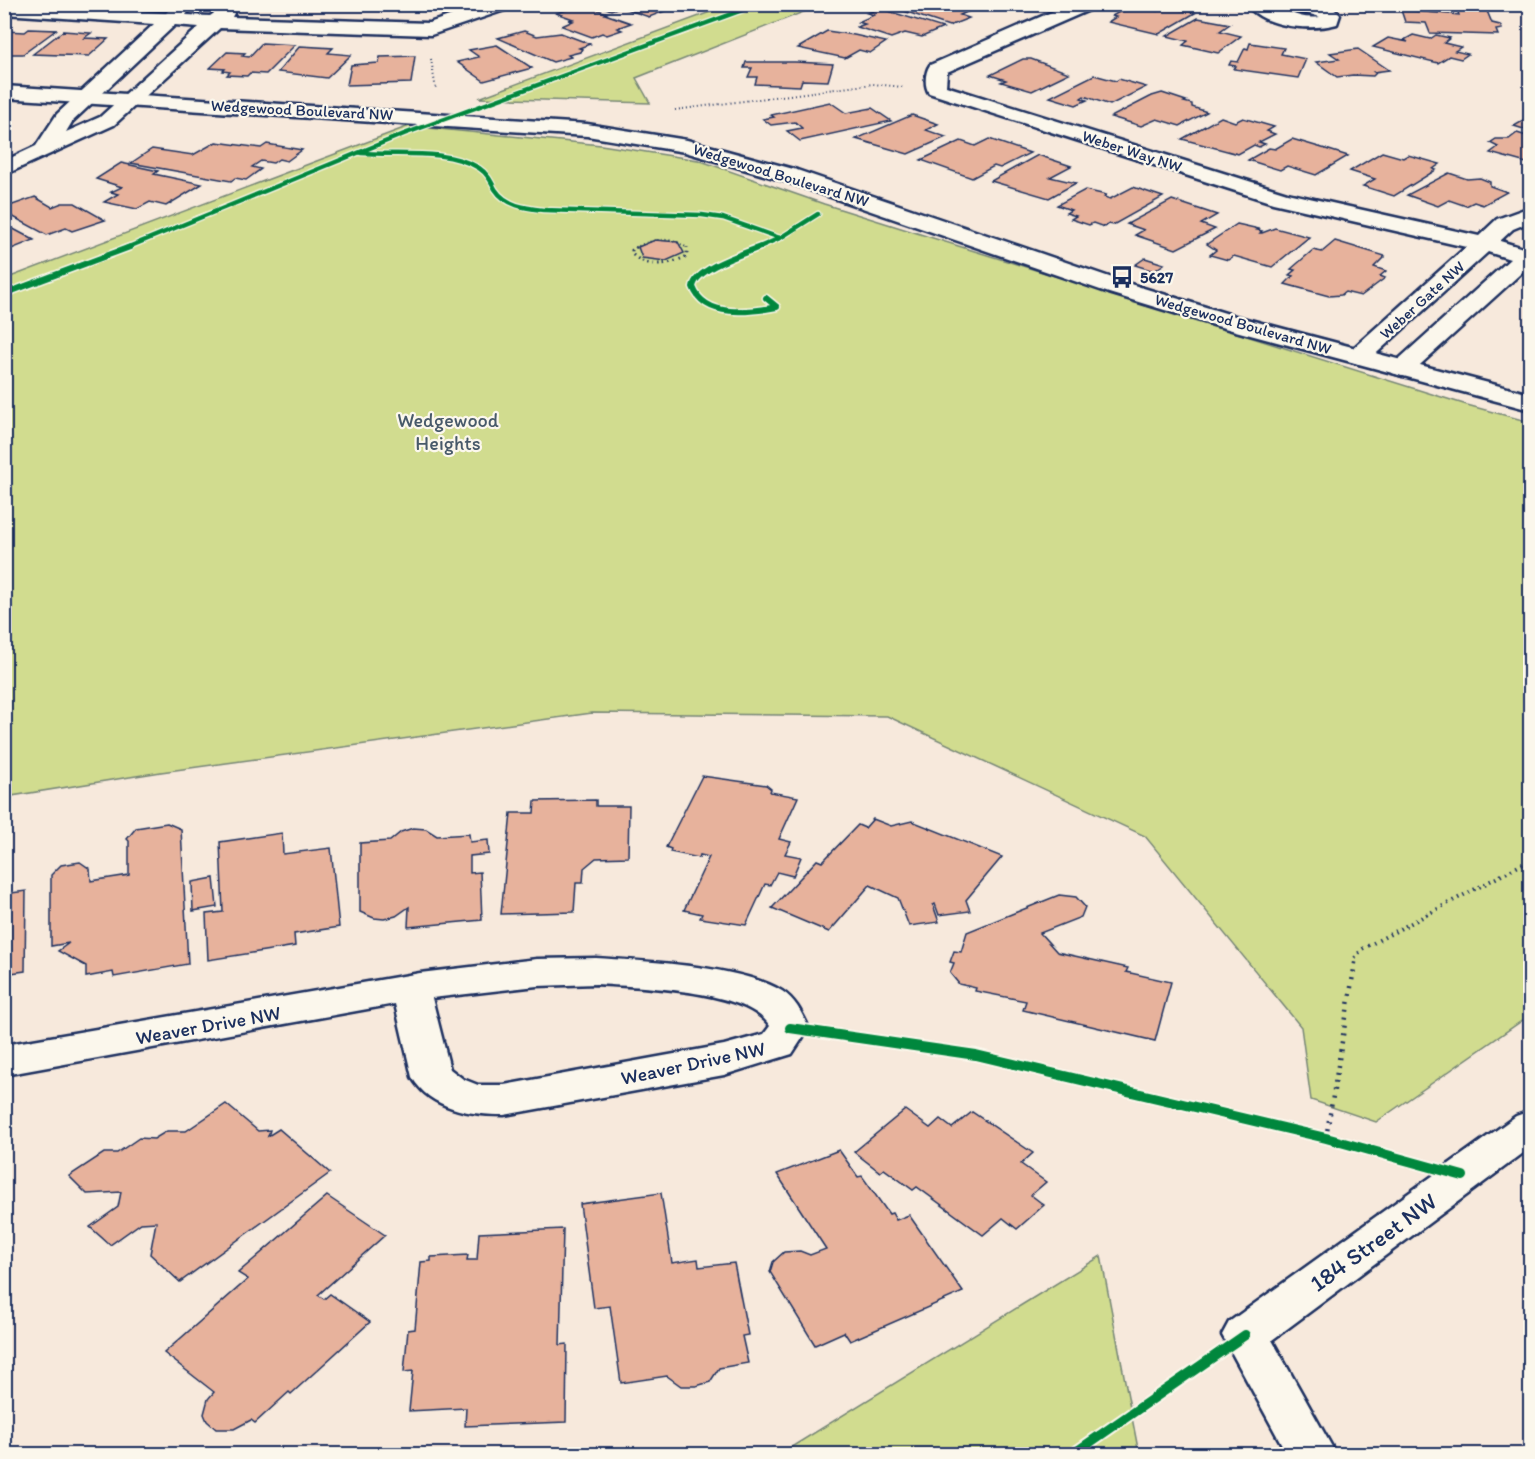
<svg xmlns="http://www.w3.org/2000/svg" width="1535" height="1459" font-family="Itim,sans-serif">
	<rect width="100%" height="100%" fill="#f7e9dc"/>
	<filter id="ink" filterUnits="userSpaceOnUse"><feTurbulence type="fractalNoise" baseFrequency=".0167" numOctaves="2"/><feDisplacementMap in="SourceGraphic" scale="12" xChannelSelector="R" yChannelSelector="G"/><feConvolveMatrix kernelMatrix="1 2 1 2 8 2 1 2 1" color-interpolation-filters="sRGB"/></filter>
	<g filter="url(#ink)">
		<g fill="#d1dc8f" stroke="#768676" stroke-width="1.5">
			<path d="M 729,5 L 821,5 L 636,78 L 650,103 L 479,98 Z"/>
			<path d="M 409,126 L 601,145 L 698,160 L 824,204 L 1467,405 L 1530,422 L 1530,1015 L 1376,1122 L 1311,1100 L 1301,1027 L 1145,836 L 887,716 L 592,713 L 161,772 L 5,797 L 5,279 Z"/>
			<path d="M 1101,1256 L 1139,1454 L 780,1454 Z"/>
		</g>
		<g fill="#e7b29c" stroke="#1b2f5e" stroke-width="1.5">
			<path d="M 595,4 L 680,4 L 681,5 L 649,17 L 620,7 L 611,10 Z"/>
			<path d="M 908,4 L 959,4 L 974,9 L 960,15 L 969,18 L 949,26 L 898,9 Z"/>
			<path d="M 584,5 L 607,13 L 605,14 L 631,23 L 617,28 L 622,30 L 607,35 L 602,33 L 592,37 L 562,26 L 573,21 L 569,20 L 573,19 L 556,13 Z"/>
			<path d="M 1137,6 L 1157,11 L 1165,6 L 1195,13 L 1159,34 L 1108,22 L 1116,17 L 1112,16 L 1121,11 L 1125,11 Z"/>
			<path d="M 882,8 L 891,10 L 888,11 L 943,28 L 922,37 L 905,33 L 891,38 L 857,27 L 865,24 L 858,22 L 874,15 L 867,13 Z"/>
			<path d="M 1401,10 L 1459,15 L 1457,10 L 1487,11 L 1492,23 L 1500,25 L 1502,29 L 1496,30 L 1498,35 L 1430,33 L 1426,23 L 1405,22 Z"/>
			<path d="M 1198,18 L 1230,24 L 1220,31 L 1241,36 L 1218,53 L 1183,45 L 1188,41 L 1167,36 Z"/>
			<path d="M 29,29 L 56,30 L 23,54 L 4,54 L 4,31 L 25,32 Z"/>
			<path d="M 63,31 L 91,33 L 84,38 L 108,39 L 89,56 L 33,54 Z"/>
			<path d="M 524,31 L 537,36 L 561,33 L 590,44 L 579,48 L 582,49 L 580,52 L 568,55 L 571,57 L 553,62 L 498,38 Z"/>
			<path d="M 827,31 L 854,35 L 886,42 L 870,53 L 859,50 L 845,58 L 798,48 Z"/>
			<path d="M 1413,35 L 1430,39 L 1436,35 L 1450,38 L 1444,43 L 1461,47 L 1455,51 L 1468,54 L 1461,59 L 1449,56 L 1438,63 L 1373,47 L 1388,38 L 1408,42 L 1404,40 Z"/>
			<path d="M 262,43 L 295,45 L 266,74 L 250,73 L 247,76 L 227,75 L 230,72 L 223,71 L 225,69 L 210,68 L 227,52 L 245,53 L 242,56 L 249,57 Z"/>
			<path d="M 1250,43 L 1284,48 L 1281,54 L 1306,59 L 1298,78 L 1234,69 L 1236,66 L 1229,65 L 1231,61 L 1238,62 L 1245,48 L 1248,49 Z"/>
			<path d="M 497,45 L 532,68 L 484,81 L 457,62 L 479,57 L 469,50 Z"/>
			<path d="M 300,46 L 333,48 L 328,53 L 351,55 L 327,78 L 278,72 Z"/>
			<path d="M 1358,49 L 1389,70 L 1374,72 L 1376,73 L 1373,76 L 1353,75 L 1337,77 L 1316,62 L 1339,59 L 1330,53 Z"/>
			<path d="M 415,56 L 411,83 L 347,85 L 351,65 L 379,63 L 380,57 Z"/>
			<path d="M 1023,59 L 1031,59 L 1069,73 L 1032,91 L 1001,82 L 1006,80 L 990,75 Z"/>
			<path d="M 746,62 L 795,62 L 833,64 L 828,81 L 802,80 L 800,86 L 755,84 L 757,77 L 748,77 L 752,68 L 744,68 Z"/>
			<path d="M 1094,75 L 1116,81 L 1119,79 L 1146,87 L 1110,105 L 1084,96 L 1081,98 L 1087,100 L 1076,105 L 1050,97 Z"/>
			<path d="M 1162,93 L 1186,101 L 1184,102 L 1192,104 L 1192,107 L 1207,112 L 1180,126 L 1157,119 L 1141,126 L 1111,117 L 1152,96 Z"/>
			<path d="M 830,102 L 846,113 L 872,108 L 891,121 L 800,141 L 787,131 L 802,128 L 795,122 L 771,125 L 763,119 L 774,117 L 771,115 Z"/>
			<path d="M 912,115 L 938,124 L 926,130 L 946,137 L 908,154 L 856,139 Z"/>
			<path d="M 1221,117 L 1235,122 L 1243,118 L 1274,127 L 1267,131 L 1275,134 L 1259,142 L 1265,144 L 1259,147 L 1254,145 L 1238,154 L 1182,139 Z"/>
			<path d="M 1530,117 L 1530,131 L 1514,126 Z"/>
			<path d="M 1517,133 L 1530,137 L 1530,164 L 1490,153 L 1498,147 L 1490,143 L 1496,139 L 1509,139 Z"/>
			<path d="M 989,139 L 1030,153 L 1000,168 L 994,166 L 972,178 L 921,160 L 961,141 L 975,146 Z"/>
			<path d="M 1292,139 L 1329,150 L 1348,156 L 1316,175 L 1287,166 L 1280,170 L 1248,160 L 1269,148 L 1275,149 Z"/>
			<path d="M 216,142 L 261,148 L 267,144 L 302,150 L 287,161 L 279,159 L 273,163 L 261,161 L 252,167 L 261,169 L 246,180 L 235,178 L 231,181 L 131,163 L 152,149 L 193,155 Z"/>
			<path d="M 1382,152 L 1403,158 L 1408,155 L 1440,164 L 1433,169 L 1436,170 L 1394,196 L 1363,186 L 1375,179 L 1350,171 Z"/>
			<path d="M 1038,155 L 1071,166 L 1050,177 L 1076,183 L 1049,198 L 991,181 Z"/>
			<path d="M 121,163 L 158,171 L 154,174 L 202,184 L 166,206 L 150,202 L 137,209 L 104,202 L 118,194 L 111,192 L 122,187 L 96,179 Z"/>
			<path d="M 1449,173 L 1467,179 L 1480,178 L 1490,182 L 1490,186 L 1507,192 L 1483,205 L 1474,202 L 1466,206 L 1449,200 L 1438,206 L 1407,195 Z"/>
			<path d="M 1133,187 L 1163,197 L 1113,225 L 1109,224 L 1104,227 L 1093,223 L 1089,225 L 1071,219 L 1076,216 L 1066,213 L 1071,210 L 1057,205 L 1085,190 L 1106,195 L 1104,197 L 1110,199 Z"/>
			<path d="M 35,197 L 52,207 L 62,203 L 75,203 L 105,220 L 72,231 L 66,228 L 47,235 L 4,212 L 4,208 Z"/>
			<path d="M 1172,200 L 1217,215 L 1201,224 L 1215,229 L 1176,249 L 1135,235 L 1144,230 L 1127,224 Z"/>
			<path d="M 4,224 L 34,240 L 4,252 Z"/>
			<path d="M 1237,224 L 1259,229 L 1257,230 L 1262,231 L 1260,233 L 1262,233 L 1275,228 L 1309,237 L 1272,267 L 1234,256 L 1228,260 L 1210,255 L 1216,250 L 1207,244 Z"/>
			<path d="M 655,240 L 678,242 L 684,253 L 666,261 L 642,258 L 638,247 Z"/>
			<path d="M 1335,241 L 1385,256 L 1374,267 L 1386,271 L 1380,276 L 1385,278 L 1361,296 L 1345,292 L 1341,295 L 1329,296 L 1285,284 L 1293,276 L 1289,275 L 1295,270 L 1291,269 L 1313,250 L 1322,252 Z"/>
			<path d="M 1145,258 L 1164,264 L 1154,271 L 1135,265 Z"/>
			<path d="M 702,776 L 766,785 L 771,789 L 770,792 L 798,797 L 779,839 L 791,842 L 785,854 L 801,857 L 793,876 L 777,872 L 770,885 L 765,884 L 746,925 L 700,918 L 702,914 L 684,910 L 709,857 L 700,855 L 699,858 L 670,852 L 671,849 L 666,847 Z"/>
			<path d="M 596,800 L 596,806 L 629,806 L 628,857 L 596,858 L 584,868 L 583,883 L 576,883 L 574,912 L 501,914 L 511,813 L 534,813 L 535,801 Z"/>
			<path d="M 873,819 L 891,826 L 912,821 L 1002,857 L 966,900 L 970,911 L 939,915 L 935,904 L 933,905 L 939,922 L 909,926 L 898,898 L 870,885 L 829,932 L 772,908 L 817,860 L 822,862 L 858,825 L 865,828 Z"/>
			<path d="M 167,823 L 181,829 L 188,964 L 114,977 L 113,972 L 86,977 L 86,966 L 58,951 L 69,943 L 51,946 L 51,875 L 61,865 L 80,862 L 90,869 L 91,881 L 129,875 L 129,841 L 127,839 L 136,828 Z"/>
			<path d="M 413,828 L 426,829 L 437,836 L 469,834 L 470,842 L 488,840 L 489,854 L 470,856 L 470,873 L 480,872 L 482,920 L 408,927 L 409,907 L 396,916 L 384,919 L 374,918 L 360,912 L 360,843 L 390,841 L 401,832 Z"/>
			<path d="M 282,833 L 283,854 L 331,848 L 339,927 L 294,934 L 295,946 L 208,960 L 206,914 L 223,912 L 220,842 Z"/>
			<path d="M 214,878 L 217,907 L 193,911 L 192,882 Z"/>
			<path d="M 26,891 L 25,971 L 4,974 L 4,894 Z"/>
			<path d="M 1059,895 L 1076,897 L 1085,907 L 1081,917 L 1040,933 L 1057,952 L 1128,968 L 1126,972 L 1171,982 L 1155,1041 L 1023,1010 L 1026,1001 L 975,991 L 976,988 L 959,984 L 950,973 L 954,963 L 950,962 L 954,951 L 961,952 L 967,932 Z"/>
			<path d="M 226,1104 L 258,1131 L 270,1130 L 268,1136 L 279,1129 L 330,1173 L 180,1282 L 150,1254 L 156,1222 L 141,1223 L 110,1245 L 90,1227 L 118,1207 L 121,1192 L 87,1194 L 69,1176 L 104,1153 L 117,1153 L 139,1138 L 154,1139 L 167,1131 L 186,1131 Z"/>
			<path d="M 905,1110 L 930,1128 L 940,1119 L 952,1128 L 972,1112 L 1033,1153 L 1021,1164 L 1046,1182 L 1031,1195 L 1044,1205 L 1017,1229 L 1003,1218 L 983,1235 L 917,1187 L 913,1190 L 884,1169 L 880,1172 L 854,1152 Z"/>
			<path d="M 839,1150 L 858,1177 L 862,1176 L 889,1214 L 892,1213 L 896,1220 L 909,1215 L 963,1292 L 850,1341 L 844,1332 L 815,1345 L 770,1272 L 773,1262 L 784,1252 L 800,1251 L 810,1255 L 826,1249 L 777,1174 Z"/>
			<path d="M 661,1193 L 672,1263 L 698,1259 L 699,1267 L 734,1263 L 748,1335 L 742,1336 L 748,1363 L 719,1368 L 710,1382 L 696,1386 L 681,1386 L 667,1376 L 621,1383 L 610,1306 L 594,1308 L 580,1204 Z"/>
			<path d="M 327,1196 L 385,1235 L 318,1295 L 324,1299 L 330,1294 L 370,1322 L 291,1394 L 289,1392 L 255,1423 L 251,1420 L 234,1429 L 216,1429 L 207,1421 L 204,1414 L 208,1399 L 214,1392 L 164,1353 L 248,1279 L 238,1273 Z"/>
			<path d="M 563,1229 L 560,1345 L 567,1344 L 566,1422 L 465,1426 L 466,1408 L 409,1411 L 413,1371 L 404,1372 L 408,1330 L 415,1329 L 421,1262 L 431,1261 L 431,1257 L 468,1255 L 467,1260 L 477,1260 L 479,1233 Z"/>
		</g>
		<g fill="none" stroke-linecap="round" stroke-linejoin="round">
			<g stroke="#1b2f5e" stroke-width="5">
				<g id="street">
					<path d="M 4,4 L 166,13 L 174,5 L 185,4 L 190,9 L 186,15 L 210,16 C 218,10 222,7 232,9 L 234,13 L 232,17 L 429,23 L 484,4 L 513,4 L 511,8 L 431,35 L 220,28 L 114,125 L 4,175 L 4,161 L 36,146 L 57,114 L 154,24 L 4,14 ZM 175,25 L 199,27 L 100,117 L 66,132 L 72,122 Z"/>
					<path d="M 1070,4 L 1096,4 L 1094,8 L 947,72 L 946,86 L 1287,193 L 1479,236 L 1497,219 L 1530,207 L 1530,222 L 1513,229 L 1500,241 L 1523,248 L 1530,246 L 1530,265 L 1411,373 L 1402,376 L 1393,373 L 1389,368 L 1510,259 L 1488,252 L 1368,361 L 1359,364 L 1350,361 L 1346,356 L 1350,351 L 1466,247 L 1273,203 L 929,93 C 924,86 925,72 930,65 Z"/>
					<path d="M 1246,4 C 1253,4 1263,3 1270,5 C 1290,10 1297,20 1320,17 L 1290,8 L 1288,4 C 1305,4 1329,0 1340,15 L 1337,24 C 1311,31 1264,28 1246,4 Z"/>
					<path d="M 596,958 C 644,961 742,966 782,991 C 796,1000 802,1014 809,1028 L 792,1054 L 724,1075 L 504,1115 C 471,1115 430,1109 412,1077 L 395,1004 L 4,1075 L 4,1045 L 420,973 L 537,959 ZM 596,984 C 638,987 747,989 770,1026 L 764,1034 L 724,1045 L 504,1085 L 478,1085 L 463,1079 L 450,1069 L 432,998 L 537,986 Z"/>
					<path d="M 1530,1111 L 1530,1148 L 1272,1340 L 1336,1454 L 1287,1454 L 1222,1335 L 1229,1322 L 1516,1116 Z"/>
				</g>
			</g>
			<g stroke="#1b2f5e" stroke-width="5">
				<path id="secondary" d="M 4,86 L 587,124 L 687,140 L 797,170 L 1127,283 L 1235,316 L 1530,394 L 1530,410 L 1217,326 L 1109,293 L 781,180 L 685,152 L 587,136 L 4,98 Z"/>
			</g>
			<g stroke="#1b2f5e" stroke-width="2" stroke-dasharray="1 3" stroke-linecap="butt">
				<path d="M 431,59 L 436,90"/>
				<path d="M 675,110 L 873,84 L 903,87"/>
				<path d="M 635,248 C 652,238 671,236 687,248"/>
			</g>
			<path stroke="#1b2f5e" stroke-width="3" stroke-dasharray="1.5 4" stroke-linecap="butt" d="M 637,247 L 632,250 L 632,254 C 647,269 670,265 687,256 L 687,247"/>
			<path stroke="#1b2f5e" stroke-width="4" stroke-dasharray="1.5 4.5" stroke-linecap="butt" d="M 1355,958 L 1362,949 L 1530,860"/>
			<path stroke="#1b2f5e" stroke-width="4.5" stroke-dasharray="2 6" stroke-linecap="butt" d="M 1326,1138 L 1356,957"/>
			<use href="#street" fill="#fbf7ec" fill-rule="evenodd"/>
			<use href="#secondary" fill="#fbf7ec" fill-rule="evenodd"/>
			<g stroke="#fbf7ec" stroke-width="7">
				<g id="cycleway-far2">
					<path d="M 361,153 C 399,156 445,148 479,168 C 487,173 491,181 495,189 C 506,206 526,208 544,210 L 702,215 L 723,218 L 780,238 L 818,214"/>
					<path d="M 126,248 L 404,134 L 759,4"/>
					<path d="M 757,248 L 780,238"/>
				</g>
			</g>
			<g stroke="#fbf7ec" stroke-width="9">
				<g id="cycleway-far1">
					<path d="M 760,247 C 743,254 696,268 693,287 C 705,319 751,312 777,307 L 766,298"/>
					<path d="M 4,294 L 130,247"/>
				</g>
			</g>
			<g stroke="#fbf7ec" stroke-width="14">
				<g id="cycleway">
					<path d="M 790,1028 L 976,1055 L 1326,1138 L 1463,1176"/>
					<path d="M 1073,1454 L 1245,1335"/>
				</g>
			</g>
			<use href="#cycleway-far2" stroke="#00873e" stroke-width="4.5"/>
			<use href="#cycleway-far1" stroke="#00873e" stroke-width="6"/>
			<use href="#cycleway" stroke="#00873e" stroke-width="10"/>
		</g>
	</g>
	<defs>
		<g id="bus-bare" transform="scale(1.8)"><path d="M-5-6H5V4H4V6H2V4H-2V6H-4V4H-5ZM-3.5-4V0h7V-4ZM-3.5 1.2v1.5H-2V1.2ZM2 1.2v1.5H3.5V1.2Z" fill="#1b2f5e" stroke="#fbf7ec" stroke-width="2.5" paint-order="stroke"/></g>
	</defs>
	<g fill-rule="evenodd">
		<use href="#bus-bare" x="1122" y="277"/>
	</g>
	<g text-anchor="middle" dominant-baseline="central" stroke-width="4.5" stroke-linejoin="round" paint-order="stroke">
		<g font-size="16" fill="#1b2f5e" stroke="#fbf7ec">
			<text transform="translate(302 110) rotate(3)">Wedgewood Boulevard NW</text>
			<text transform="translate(1132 151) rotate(18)">Weber Way NW</text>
			<text transform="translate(781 175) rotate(17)">Wedgewood Boulevard NW</text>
			<text transform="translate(1422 300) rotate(-42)">Weber Gate NW</text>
			<text transform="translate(1243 324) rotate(16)">Wedgewood Boulevard NW</text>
		</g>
		<g font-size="16" font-weight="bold" fill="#1b2f5e" stroke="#fbf7ec" text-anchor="start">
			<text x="1140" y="277">5627</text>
		</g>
		<g font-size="20" fill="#485a6a" stroke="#fbf7ec">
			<text x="448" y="420">Wedgewood<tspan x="448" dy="23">Heights</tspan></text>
		</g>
		<g font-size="20" fill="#1b2f5e" stroke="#fbf7ec">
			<text transform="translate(208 1025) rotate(-10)">Weaver Drive NW</text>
			<text transform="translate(693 1063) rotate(-12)">Weaver Drive NW</text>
		</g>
		<g font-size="24" fill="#1b2f5e" stroke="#fbf7ec">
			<text transform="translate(1373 1242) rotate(-36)">184 Street NW</text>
		</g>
	</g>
	<rect width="1535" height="1459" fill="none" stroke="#fbf7ec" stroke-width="24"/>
	<rect x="12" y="12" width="1511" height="1435" fill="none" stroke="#1b2f5e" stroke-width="2" filter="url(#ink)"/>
</svg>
